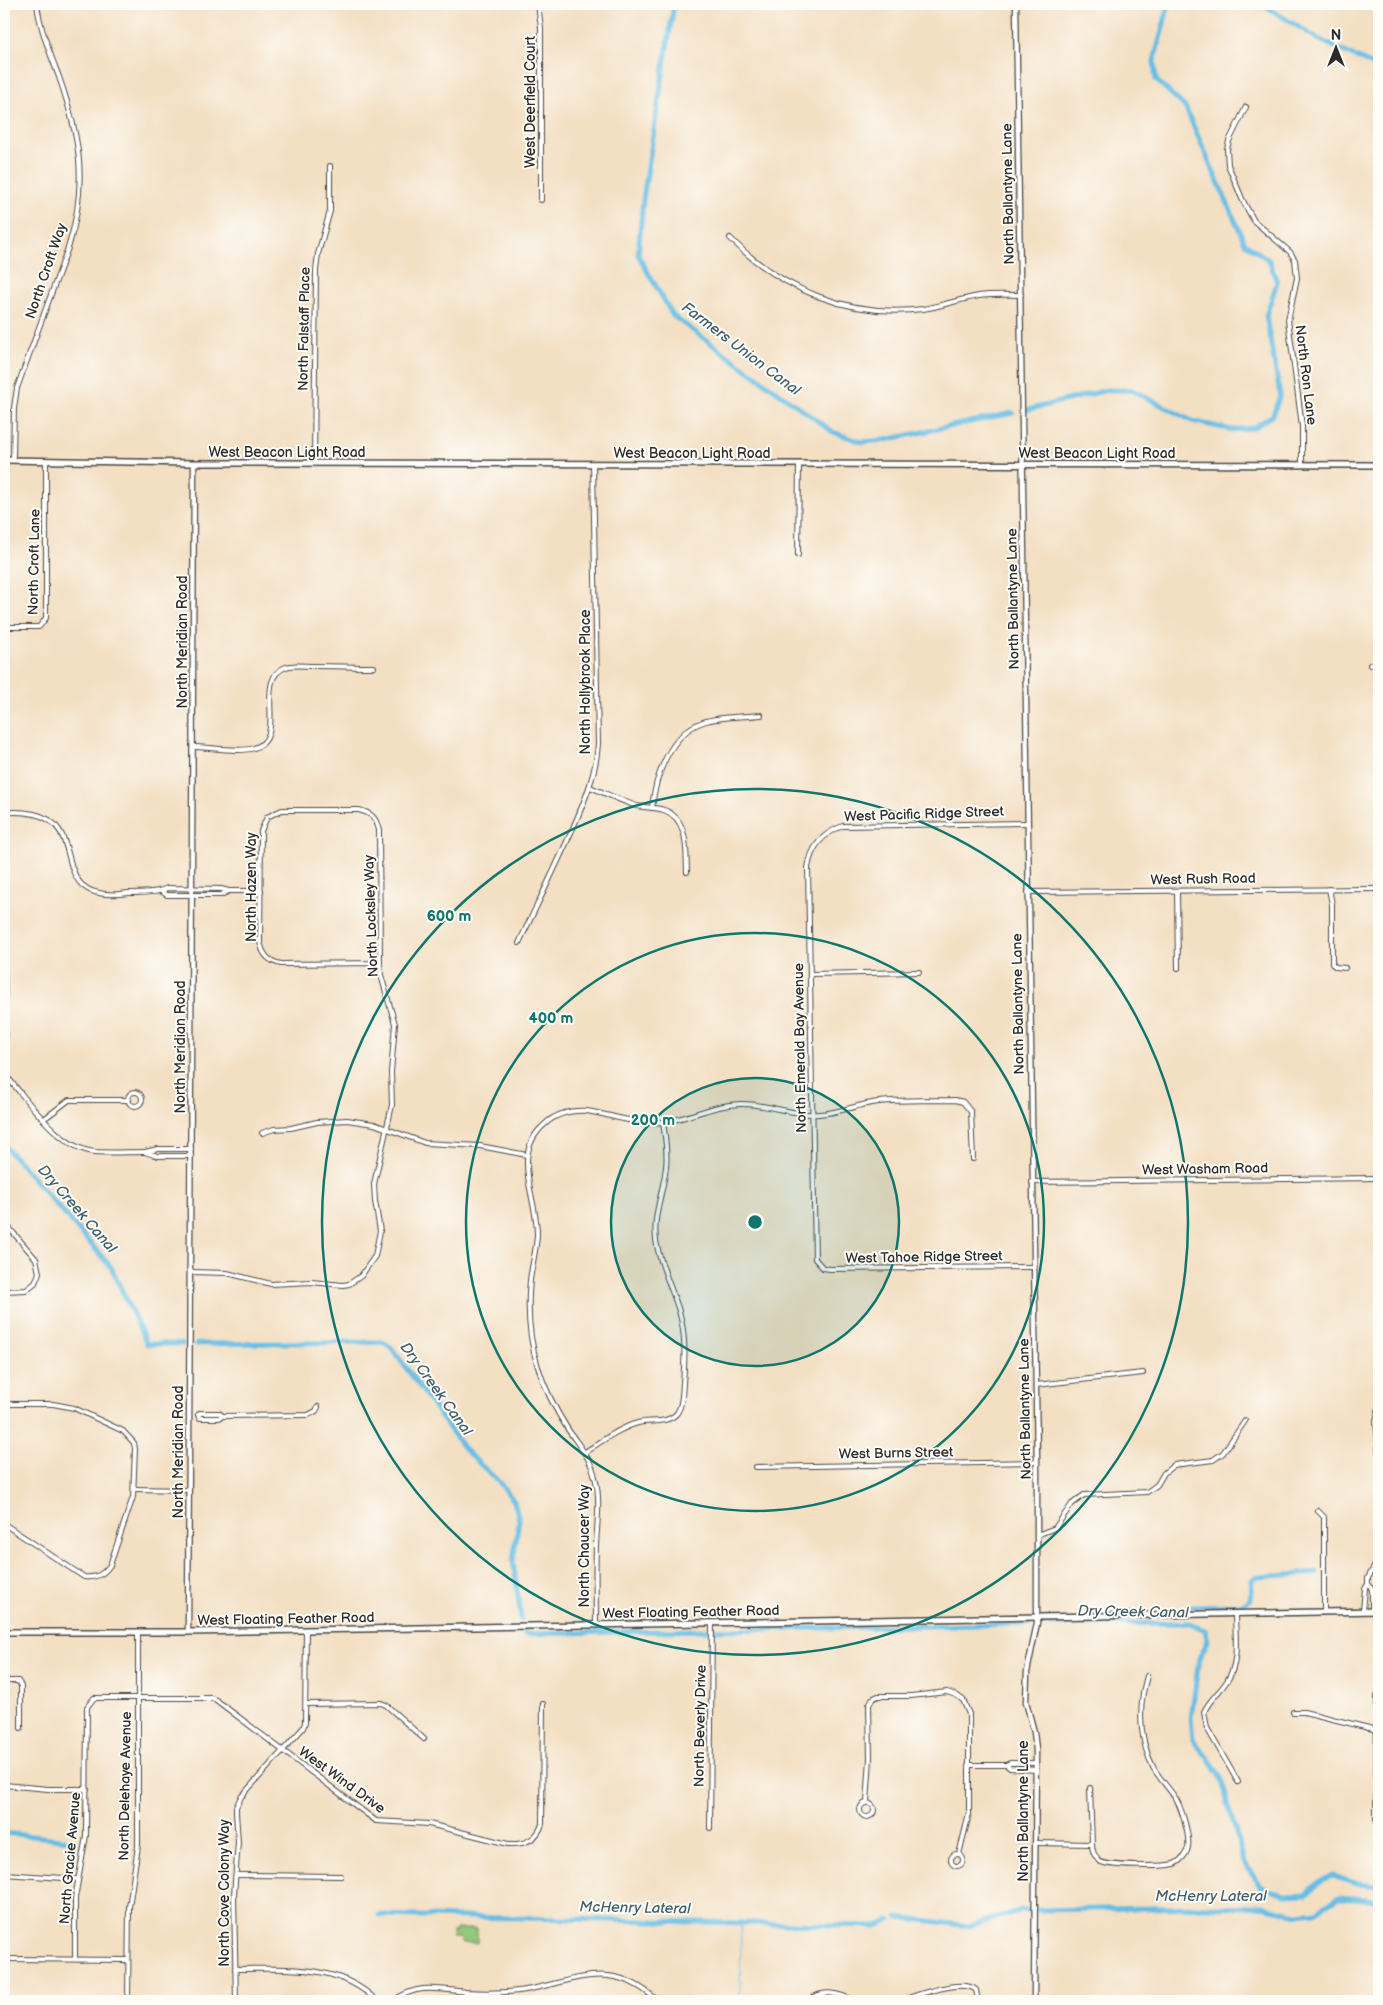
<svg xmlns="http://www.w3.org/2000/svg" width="1383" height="2005" font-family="'Balsamiq Sans',sans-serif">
	<rect width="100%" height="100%" fill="#fdfcf7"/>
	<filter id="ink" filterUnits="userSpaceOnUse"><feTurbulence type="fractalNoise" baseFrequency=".02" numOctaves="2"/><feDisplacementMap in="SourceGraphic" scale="10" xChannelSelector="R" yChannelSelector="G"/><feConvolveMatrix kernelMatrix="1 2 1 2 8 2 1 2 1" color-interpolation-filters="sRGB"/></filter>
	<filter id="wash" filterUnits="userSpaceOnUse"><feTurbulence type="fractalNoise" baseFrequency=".0096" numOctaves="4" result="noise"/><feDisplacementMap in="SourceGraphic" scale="20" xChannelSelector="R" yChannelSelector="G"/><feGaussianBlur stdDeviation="1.12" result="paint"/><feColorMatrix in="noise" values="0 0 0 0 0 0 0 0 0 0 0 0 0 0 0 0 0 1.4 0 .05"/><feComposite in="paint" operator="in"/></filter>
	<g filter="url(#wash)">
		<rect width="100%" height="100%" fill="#f3dfc2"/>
		<path fill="#93c97b" stroke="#5f7a53" d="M 456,1929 L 477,1929 L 477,1943 L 463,1943 L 459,1938 L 452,1938 L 452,1932 L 456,1932 Z"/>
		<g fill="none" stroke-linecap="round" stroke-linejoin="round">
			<path stroke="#66bee4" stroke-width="1" d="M 740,2001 L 741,1923"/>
			<g stroke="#66bee4" stroke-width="5">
				<path d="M 674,4 L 643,199 L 638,255 L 673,316 L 833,432 L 862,442 L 885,440 L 1013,413"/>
				<path d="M 1262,4 L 1318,39 L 1379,68"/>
				<path d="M 1027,410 L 1107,390 L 1132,390 L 1192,421 L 1232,430 L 1253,428 L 1273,415 L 1280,395 L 1266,316 L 1277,282 L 1269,260 L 1245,243 L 1185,107 L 1156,80 L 1154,61 L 1169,4"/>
				<path d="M 4,1145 L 111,1267 L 147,1344 L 182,1344"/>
				<path d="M 196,1344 L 383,1342 L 391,1347 L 465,1450 L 499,1482 L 514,1501 L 519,1520 L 513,1561 L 521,1619"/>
				<path d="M 1191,1606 L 1242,1605 L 1250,1600 L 1252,1580 L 1256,1577 L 1317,1573"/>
				<path d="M 1043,1624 L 1188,1623 L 1205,1630 L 1208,1641 L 1199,1658 L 1191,1719 L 1193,1739 L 1220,1774 L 1244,1862 L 1260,1886 L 1284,1895 L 1306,1894 L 1324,1879 L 1333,1876 L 1358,1884 L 1379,1886"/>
				<path d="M 524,1630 L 525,1634 L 707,1630"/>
				<path d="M 714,1630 L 1030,1624"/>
				<path d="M 4,1833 L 70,1840"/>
				<path d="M 1037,1910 L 1263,1906 L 1297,1914 L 1316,1912 L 1339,1897 L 1379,1900"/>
				<path d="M 379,1915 L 877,1926 L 890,1920"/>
				<path d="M 897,1917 L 969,1926 L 1022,1910 L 1028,1910"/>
			</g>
		</g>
	</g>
	<g filter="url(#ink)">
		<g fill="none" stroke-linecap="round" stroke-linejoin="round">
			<g stroke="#494642" stroke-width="6">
				<g id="minor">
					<path d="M 538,4 L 541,28 L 541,200"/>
					<path d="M 1246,107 L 1229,141 L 1227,149 L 1228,165 L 1243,201 L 1254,221 L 1290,252 L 1295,260 L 1297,278 L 1288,320 L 1302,426 L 1302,465"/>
					<path d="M 730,238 C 781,290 850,318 923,309 C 942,306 960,299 979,296 C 993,294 1007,295 1021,295"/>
					<path d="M 13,459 L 14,408 L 17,388 L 69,245 C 88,183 80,137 59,77 C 50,53 40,29 37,4"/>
					<path d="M 314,463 L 316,270 L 318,254 L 330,211 L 330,166"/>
					<path d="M 798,555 L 799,464"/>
					<path d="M 4,627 L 39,627 L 46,618 L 46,460"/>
					<path d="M 1370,665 L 1379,662"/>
					<path d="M 193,747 C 209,747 240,753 254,748 C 289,738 252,679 286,667 C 294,664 305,666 313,666 C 333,666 354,667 374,667"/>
					<path d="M 590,787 C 605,793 621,801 637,806 C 646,808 655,807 664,810 C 689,819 686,851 687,872"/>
					<path d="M 652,808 C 655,777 670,733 703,722 C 721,716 742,717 761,715"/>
					<path d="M 4,813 C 14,811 24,812 34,814 C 92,826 42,906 129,893 C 141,892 157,894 167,888 L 221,889 L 229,891 L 221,895 L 167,895 L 161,891"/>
					<path d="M 1027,823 L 843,826 C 823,833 811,847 808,868 L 815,1259 L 823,1268 L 830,1269 L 1033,1267"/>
					<path d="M 1329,889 L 1332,904 L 1332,964 L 1336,967 L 1345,968"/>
					<path d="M 229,891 L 261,891"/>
					<path d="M 1177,891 L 1178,968"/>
					<path d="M 1028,892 L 1379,889"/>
					<path d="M 519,943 C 537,905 556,867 573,828 C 585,800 596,774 598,744 L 593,464"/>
					<path d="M 4,956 L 5,1067 L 8,1078 C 30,1103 60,1149 95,1152 C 111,1153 128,1152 145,1152"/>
					<path d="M 810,974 L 919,972"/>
					<circle cx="135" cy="1099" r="7"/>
					<path d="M 44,1119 L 69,1100 L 129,1100"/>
					<path d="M 262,1133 L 274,1129 L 291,1128 L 317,1122 L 347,1120 L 374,1124 L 425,1143 L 480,1146 L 527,1155"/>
					<path d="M 191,1156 L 157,1156 L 145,1152 L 158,1149 L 191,1149"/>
					<path d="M 1032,1182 L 1379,1178"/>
					<path d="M 4,1222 L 36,1259 L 39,1273 L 35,1283 L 26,1290 L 4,1291"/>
					<path d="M 190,1272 L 227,1273 L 271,1284 L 311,1282 L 343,1285 L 349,1284 L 361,1276 L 375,1256 L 380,1231 L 375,1201 L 374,1184 L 392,1105 L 391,1072 L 395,1024 L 381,975 L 380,963 L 379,830 C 376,817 371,813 359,810 L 282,810 L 267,817 L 261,831 L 260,942 C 263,955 268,961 281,964 L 380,963"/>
					<path d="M 1036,1385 L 1143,1373"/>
					<path d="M 4,1404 L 53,1404 L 74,1408 L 123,1431 L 134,1443 L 135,1449 L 133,1497 L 110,1565 C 103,1575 96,1578 84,1577 L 4,1524"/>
					<path d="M 1379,1408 L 1376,1421 L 1379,1456"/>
					<path d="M 223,1416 L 219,1413 L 200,1413 L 198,1415 L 200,1418 L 219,1418 L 223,1416 L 308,1415 L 316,1411 L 318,1407"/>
					<path d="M 585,1452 C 601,1442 619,1428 638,1423 C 651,1420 668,1424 677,1413 C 683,1405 682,1393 683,1383 C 685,1359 686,1335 679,1311 C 672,1289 662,1269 657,1246 C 651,1218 663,1195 666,1167 C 668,1152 665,1137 663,1122"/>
					<path d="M 756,1467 L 1037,1462"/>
					<path d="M 134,1489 L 189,1490"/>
					<path d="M 1318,1511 L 1324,1517 L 1324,1612"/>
					<path d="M 1037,1535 L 1055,1528 L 1072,1504 L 1084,1495 L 1147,1492 L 1157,1485 L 1164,1473 L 1174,1465 L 1213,1460 L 1223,1453 L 1245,1421"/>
					<path d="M 1368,1584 L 1368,1578 L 1379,1558"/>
					<path d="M 1363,1611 L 1365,1589 L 1368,1584 L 1372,1589 L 1372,1611"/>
					<path d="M 1235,1613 C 1235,1635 1240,1662 1227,1681 C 1220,1692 1209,1700 1204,1712 L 1207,1728 L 1238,1782"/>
					<path d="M 596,1625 C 596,1599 595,1572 596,1546 C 597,1523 601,1499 595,1477 C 591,1458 578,1445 567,1428 C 555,1409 545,1389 538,1367 C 529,1339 527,1309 530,1280 C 532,1265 536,1251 537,1235 C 538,1197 509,1155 545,1124 C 557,1113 571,1110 587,1111 C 611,1115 637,1125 662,1122 C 689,1119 711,1105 740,1104 C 767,1103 792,1116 819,1114 C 840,1113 858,1104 879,1102 C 904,1099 930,1101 955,1100 L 963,1102 L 971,1112 L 973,1159"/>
					<path d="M 4,1681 L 18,1681 L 21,1686 L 21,1728"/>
					<path d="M 1379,1691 L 1377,1697 L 1376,1819 L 1379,1826"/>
					<path d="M 306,1704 L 381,1703 L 386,1705 L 424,1739"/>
					<path d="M 1293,1712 L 1304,1712 L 1377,1730"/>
					<path d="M 968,1765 L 1006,1765"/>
					<path d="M 1036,1770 L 1010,1768 L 1006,1765 L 1010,1763 L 1036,1763"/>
					<path d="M 4,1785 L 48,1789 L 87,1789"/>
					<path d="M 1090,1788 L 1092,1844 C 1092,1850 1094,1856 1099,1861 C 1107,1867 1163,1867 1174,1864 C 1181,1861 1187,1854 1188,1847 C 1190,1836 1181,1805 1174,1796 C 1168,1787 1160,1779 1154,1769 C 1139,1740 1138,1707 1147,1676"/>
					<path d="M 867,1803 L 870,1758 L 869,1705 L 872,1699 L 878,1696 L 911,1696 L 947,1692 L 956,1695 L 963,1700 L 969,1714 L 969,1814 L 959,1854"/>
					<circle cx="867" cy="1810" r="7"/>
					<path d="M 710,1828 L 712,1623"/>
					<path d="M 1036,1843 L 1092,1844"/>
					<circle cx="957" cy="1860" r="6"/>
					<path d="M 4,1874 L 78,1879"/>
					<path d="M 237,1875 L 341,1876"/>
					<path d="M 4,1959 L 128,1960"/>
					<path d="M 5,1959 L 5,1874"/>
					<path d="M 75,1959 L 75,1898 L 86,1836 L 87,1707 L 94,1698 L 211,1698 L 216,1700 L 376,1821 L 429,1824 L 508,1844 C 525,1845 537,1840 542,1824 L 543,1704"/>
					<path d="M 235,1969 C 285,1969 339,1963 377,2001"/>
					<path d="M 128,2001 L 129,1907 L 138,1846 L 138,1632"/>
					<path d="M 236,2001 L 234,1895 L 238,1842 L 236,1813 L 236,1807 L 241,1797 L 303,1728 L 305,1723 L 306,1630"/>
					<path d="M 393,2001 C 418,1983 437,1989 466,1992 C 483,1993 501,1993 519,1991 C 548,1988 578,1973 608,1976 C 628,1978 644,1988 658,2001"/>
					<path d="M 808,2001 C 824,1988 839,1994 856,2001"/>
					<path d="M 901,2001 C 916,1995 963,1978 976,1990 L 978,2001"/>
				</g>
			</g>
			<g stroke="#494642" stroke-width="7">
				<g id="tertiary">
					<path d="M 1016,4 L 1037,1462 L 1037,1623 L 1027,1672 L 1026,1702 L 1034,1732 L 1036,1750 L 1034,2001"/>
					<path d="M 188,1632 L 194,463"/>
				</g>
			</g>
			<g stroke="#494642" stroke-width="8">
				<g id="secondary">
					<path d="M 4,460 L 194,463 L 1379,465"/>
					<path d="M 4,1632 L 188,1632 L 1379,1611"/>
				</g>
			</g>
			<use href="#minor" stroke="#fff" stroke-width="4"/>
			<use href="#tertiary" stroke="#fff" stroke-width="4.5"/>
			<use href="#secondary" stroke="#fff" stroke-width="5"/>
		</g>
	</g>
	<circle cx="755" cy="1222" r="144" fill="#0f766e" fill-opacity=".12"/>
	<g fill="none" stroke="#0f766e" stroke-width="2.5">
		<circle cx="755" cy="1222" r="144"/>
		<circle cx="755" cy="1222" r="289"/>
		<circle cx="755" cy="1222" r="433"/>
	</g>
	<g text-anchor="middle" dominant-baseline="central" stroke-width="4" stroke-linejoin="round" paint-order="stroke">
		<g font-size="14" fill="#2b2b2b" stroke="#fdfcf7">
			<text transform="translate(530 102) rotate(-90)">West Deerfield Court</text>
			<text transform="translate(1008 194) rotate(-91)">North Ballantyne Lane</text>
			<text transform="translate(46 271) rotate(-71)">North Croft Way</text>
			<text transform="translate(304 329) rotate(-89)">North Falstaff Place</text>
			<text transform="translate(1306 375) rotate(83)">North Ron Lane</text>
			<text x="287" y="452">West Beacon Light Road</text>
			<text x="692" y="453">West Beacon Light Road</text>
			<text x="1097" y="453">West Beacon Light Road</text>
			<text transform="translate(34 562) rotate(-89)">North Croft Lane</text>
			<text transform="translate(1013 599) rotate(-91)">North Ballantyne Lane</text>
			<text transform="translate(182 642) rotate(-90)">North Meridian Road</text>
			<text transform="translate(585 682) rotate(-90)">North Hollybrook Place</text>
			<text transform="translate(924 814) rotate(-2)">West Pacific Ridge Street</text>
			<text transform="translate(1203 879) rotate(-1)">West Rush Road</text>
			<text transform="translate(251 887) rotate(-90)">North Hazen Way</text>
			<text transform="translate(371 916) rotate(-92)">North Locksley Way</text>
			<text transform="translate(1018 1004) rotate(-91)">North Ballantyne Lane</text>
			<text transform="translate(180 1047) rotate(-90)">North Meridian Road</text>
			<text transform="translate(800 1048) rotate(-91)">North Emerald Bay Avenue</text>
			<text transform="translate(1205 1169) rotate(-1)">West Washam Road</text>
			<text transform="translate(924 1257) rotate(-1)">West Tahoe Ridge Street</text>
			<text transform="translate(1025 1409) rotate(-91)">North Ballantyne Lane</text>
			<text transform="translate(178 1452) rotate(-90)">North Meridian Road</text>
			<text transform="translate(896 1453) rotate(-1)">West Burns Street</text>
			<text transform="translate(584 1546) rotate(-90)">North Chaucer Way</text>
			<text transform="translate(691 1612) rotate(-1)">West Floating Feather Road</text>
			<text transform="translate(286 1619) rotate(-1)">West Floating Feather Road</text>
			<text transform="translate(700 1726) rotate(-89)">North Beverly Drive</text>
			<text transform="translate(342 1780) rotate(36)">West Wind Drive</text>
			<text transform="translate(125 1786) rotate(-89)">North Delehaye Avenue</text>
			<text transform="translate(1023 1811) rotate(-90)">North Ballantyne Lane</text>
			<text transform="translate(70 1858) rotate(-85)">North Gracie Avenue</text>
			<text transform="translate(224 1893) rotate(-90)">North Cove Colony Way</text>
		</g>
		<g font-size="15" font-style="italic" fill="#405e6c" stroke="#fdfcf7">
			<text transform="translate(741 349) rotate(37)">Farmers Union Canal</text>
			<text transform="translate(77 1209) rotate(49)">Dry Creek Canal</text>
			<text transform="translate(436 1389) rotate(54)">Dry Creek Canal</text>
			<text transform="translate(1133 1612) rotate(1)">Dry Creek Canal</text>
			<text x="1211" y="1896">McHenry Lateral</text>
			<text transform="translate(635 1908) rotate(1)">McHenry Lateral</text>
		</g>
	</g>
	<circle cx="755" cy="1222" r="8" fill="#0f766e" stroke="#fdfcf7" stroke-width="2.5"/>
	<g font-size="15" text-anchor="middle" font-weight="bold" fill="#0f766e" stroke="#fdfcf7" stroke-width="4" stroke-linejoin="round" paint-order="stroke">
		<text x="449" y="921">600 m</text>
		<text x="551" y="1023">400 m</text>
		<text x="653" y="1125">200 m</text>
	</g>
	<rect width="1383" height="2005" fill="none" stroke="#fdfcf7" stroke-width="20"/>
	<g transform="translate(1336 48)" stroke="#fdfcf7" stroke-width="4" paint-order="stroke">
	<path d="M0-4L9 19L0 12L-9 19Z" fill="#2b2b2b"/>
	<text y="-8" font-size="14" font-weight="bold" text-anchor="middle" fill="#2b2b2b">N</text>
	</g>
</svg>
